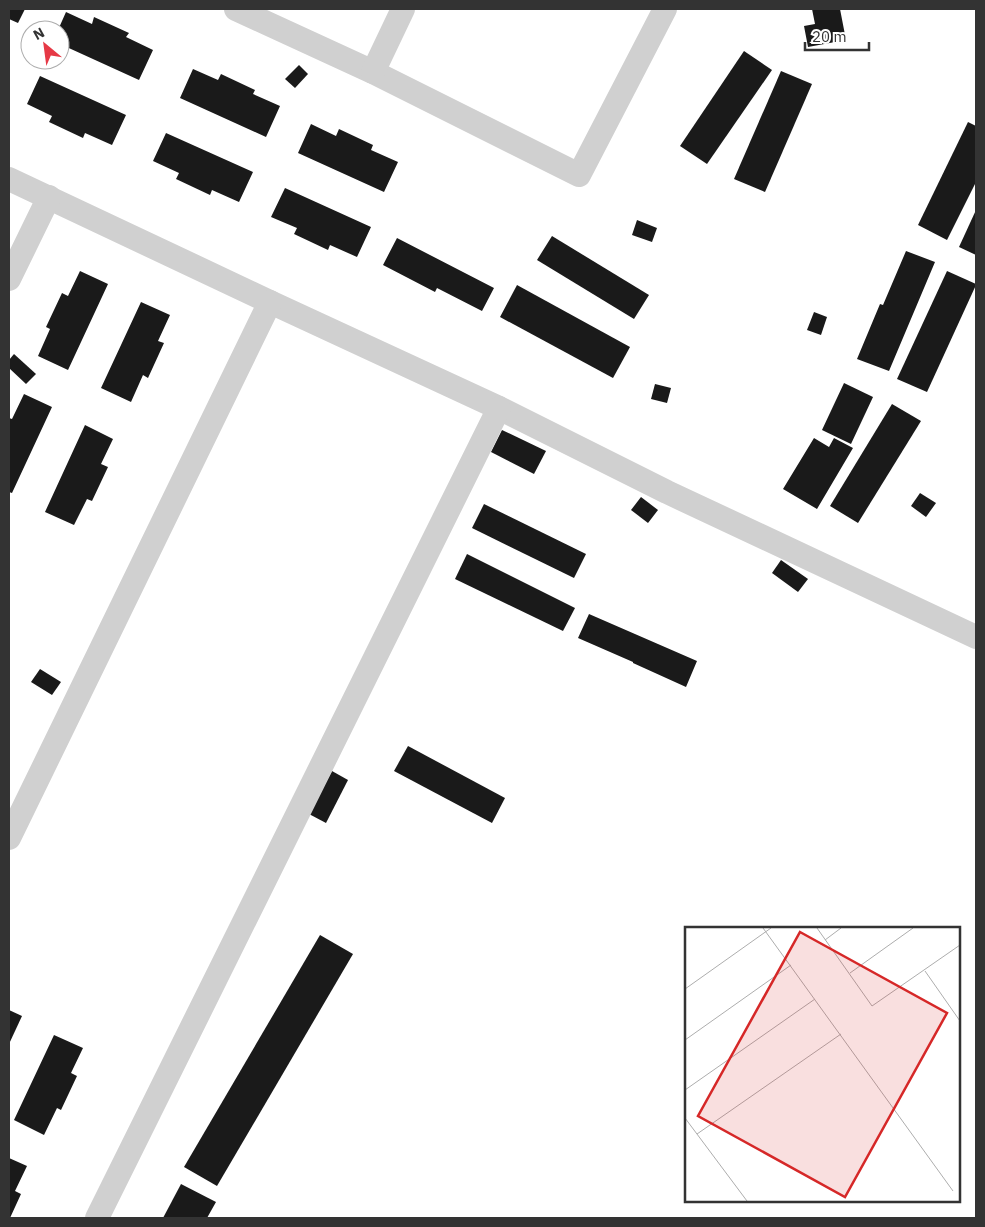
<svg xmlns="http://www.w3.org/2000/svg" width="985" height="1227" font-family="'IBM Plex Sans',sans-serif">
	<rect width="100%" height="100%" fill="#fff"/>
	<g fill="#1a1a1a">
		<path d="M 9,9 L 25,9 L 18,23 L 9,19 Z"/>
		<path d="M 812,9 L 840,9 L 846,40 L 808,47 L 804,26 L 815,24 Z"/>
		<path d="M 66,12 L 92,24 L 94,17 L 129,33 L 126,37 L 153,50 L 139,80 L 60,44 L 60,30 L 58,30 Z"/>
		<path d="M 744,51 L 772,70 L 707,164 L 680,146 Z"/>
		<path d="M 299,65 L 308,74 L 295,88 L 285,79 Z"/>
		<path d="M 193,69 L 218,80 L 221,74 L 255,90 L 253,94 L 280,106 L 266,137 L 180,98 Z"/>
		<path d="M 781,71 L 812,84 L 765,192 L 734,179 Z"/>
		<path d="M 40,76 L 126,115 L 112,145 L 85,133 L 83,138 L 49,122 L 52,116 L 27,104 Z"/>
		<path d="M 968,122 L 976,126 L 976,182 L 947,240 L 918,225 Z"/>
		<path d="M 311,124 L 336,136 L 339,129 L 373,145 L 371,150 L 398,162 L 384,192 L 298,153 Z"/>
		<path d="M 166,133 L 253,172 L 239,202 L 212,190 L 210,195 L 176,179 L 179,173 L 153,161 Z"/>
		<path d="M 285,188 L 371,227 L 357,257 L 330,245 L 328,250 L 294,234 L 297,228 L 271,217 Z"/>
		<path d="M 976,210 L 976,255 L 959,247 Z"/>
		<path d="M 637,220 L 657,228 L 652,242 L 632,235 Z"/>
		<path d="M 552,236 L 649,295 L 634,319 L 537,260 Z"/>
		<path d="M 397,238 L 494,288 L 482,311 L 437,288 L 435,292 L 383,265 Z"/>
		<path d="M 906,251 L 935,262 L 889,371 L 857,359 L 880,304 L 883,305 Z"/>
		<path d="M 80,271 L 108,284 L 68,370 L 38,356 L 50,329 L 46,327 L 62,293 L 68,296 Z"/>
		<path d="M 947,271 L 976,284 L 976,285 L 927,392 L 897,379 Z"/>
		<path d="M 517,285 L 630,347 L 613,378 L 500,317 Z"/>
		<path d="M 141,302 L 170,315 L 158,341 L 164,343 L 148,378 L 143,375 L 131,402 L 101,388 Z"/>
		<path d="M 814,312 L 827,317 L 821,335 L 807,330 Z"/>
		<path d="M 14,354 L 36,374 L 26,384 L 9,368 L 9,360 Z"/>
		<path d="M 844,383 L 873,397 L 851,444 L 822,430 Z"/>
		<path d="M 655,384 L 671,388 L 667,403 L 651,399 Z"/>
		<path d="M 24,394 L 52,407 L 12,493 L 9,492 L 9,418 L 12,419 Z"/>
		<path d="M 892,404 L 921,421 L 858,523 L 830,506 Z"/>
		<path d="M 85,425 L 113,439 L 101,464 L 108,467 L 92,501 L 87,499 L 74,525 L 45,512 Z"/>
		<path d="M 502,430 L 546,451 L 534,474 L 491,452 Z"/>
		<path d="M 814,438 L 829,447 L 834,438 L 853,448 L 817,509 L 783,489 Z"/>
		<path d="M 920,493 L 936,503 L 926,517 L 911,506 Z"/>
		<path d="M 641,497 L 658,510 L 648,523 L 631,510 Z"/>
		<path d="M 484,504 L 586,554 L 574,578 L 472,528 Z"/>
		<path d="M 467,554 L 575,608 L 563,631 L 455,579 Z"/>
		<path d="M 781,560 L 808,579 L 798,592 L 772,573 Z"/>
		<path d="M 589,614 L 697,661 L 686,687 L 633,663 L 633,662 L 578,638 Z"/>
		<path d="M 40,669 L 61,682 L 52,695 L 31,682 Z"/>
		<path d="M 408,746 L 505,798 L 492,823 L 394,771 Z"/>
		<path d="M 332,771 L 348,780 L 326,823 L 309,814 Z"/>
		<path d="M 320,935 L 353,954 L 217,1186 L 184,1167 Z"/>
		<path d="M 9,1010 L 22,1016 L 9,1044 Z"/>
		<path d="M 54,1035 L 83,1048 L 71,1073 L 77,1076 L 61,1110 L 57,1108 L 44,1135 L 14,1120 Z"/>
		<path d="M 9,1158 L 27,1166 L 15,1191 L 21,1194 L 10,1218 L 9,1218 Z"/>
		<path d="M 181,1184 L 216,1202 L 207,1218 L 163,1218 Z"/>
	</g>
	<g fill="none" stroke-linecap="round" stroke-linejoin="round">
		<g stroke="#d0d0d0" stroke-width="24">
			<path d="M 236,9 L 373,72 L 579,175 L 665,9"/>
			<path d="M 373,72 L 403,9"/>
			<path d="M 9,179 L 270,302 L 499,408 L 667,492 L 976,637"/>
			<path d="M 9,279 L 49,197"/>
			<path d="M 9,838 L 270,302"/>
			<path d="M 97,1218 L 499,408"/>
		</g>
	</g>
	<g transform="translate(685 927)">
		<rect width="275" height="275" fill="#fff"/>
		<path fill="none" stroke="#adadad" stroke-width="1" d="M 78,1 L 268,264M 132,1 L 187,79 L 275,18M 140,13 L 156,1M 240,44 L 275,94M 165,46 L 228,1M 0,62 L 86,1M 0,113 L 106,38M 0,163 L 130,72M 0,191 L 62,274M 12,207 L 156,107"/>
		<path fill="#d62828" fill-opacity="0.15" stroke="#d62828" stroke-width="2.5" d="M 115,5 L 262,86 L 160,270 L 13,189 Z"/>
		<rect width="275" height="275" fill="none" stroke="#333" stroke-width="2.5"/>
	</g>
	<rect width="985" height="1227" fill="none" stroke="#333333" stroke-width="20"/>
	<g transform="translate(45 45) rotate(331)"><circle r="24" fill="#ffffff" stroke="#adadad"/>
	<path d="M0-4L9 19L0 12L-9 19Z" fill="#e63946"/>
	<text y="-8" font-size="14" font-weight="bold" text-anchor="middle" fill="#333333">N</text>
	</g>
	<path d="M805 42v8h64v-8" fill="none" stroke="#333333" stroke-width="2.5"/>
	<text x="812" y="42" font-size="15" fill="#333333" stroke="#ffffff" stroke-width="4" paint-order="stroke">20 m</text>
</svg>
